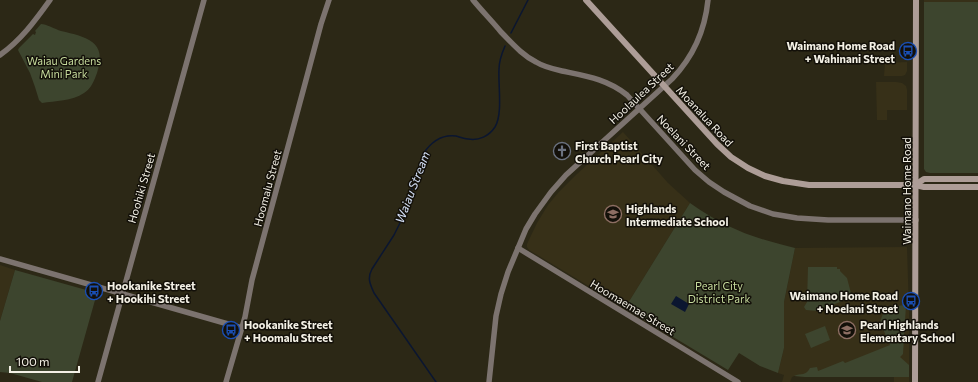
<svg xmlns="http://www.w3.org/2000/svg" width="978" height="382" font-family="Commissioner,sans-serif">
	<rect width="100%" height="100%" fill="#2c2816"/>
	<g fill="#373018">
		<rect x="924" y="0" width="54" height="2"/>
		<path d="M 907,62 L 907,71 L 905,75 L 902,76 L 884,76 L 885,63 Z"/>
		<path d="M 876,82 L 896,82 L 902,83 L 906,86 L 907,90 L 907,110 L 887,110 L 887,120 L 877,120 Z"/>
		<path d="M 623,132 L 668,183 L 690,203 L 625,308 L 544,259 L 529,250 L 527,247 L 527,244 L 537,223 L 548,205 L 558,193 L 577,174 Z"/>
		<path d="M 907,247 L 909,312 L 909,382 L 894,382 L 894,377 L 805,377 L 794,376 L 792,377 L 790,382 L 782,382 L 784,375 L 778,373 L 784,348 L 784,302 L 795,248 Z"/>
		<path d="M 0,265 L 15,270 L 0,321 Z"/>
	</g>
	<g fill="#3d452e">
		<path d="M 924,2 L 978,2 L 978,173 L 930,173 L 926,172 L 924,169 Z"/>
		<path d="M 41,24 C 46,24 55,29 61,31 C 86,37 108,41 97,73 C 94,81 91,89 84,93 C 72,101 55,101 42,103 L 39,100 L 35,87 L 30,73 L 18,50 L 19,48 L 33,34 L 35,35 L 36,32 L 35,31 Z"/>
		<path d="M 690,203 C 725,228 753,238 795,248 L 784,302 L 784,348 L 778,373 L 760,366 L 739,353 L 728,370 L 625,308 Z"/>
		<path d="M 808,267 L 837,267 L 837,269 L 840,269 L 840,271 L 847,278 L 852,297 L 818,311 L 806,310 L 804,307 L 807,302 Z"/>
		<path d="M 15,270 L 97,293 L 72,382 L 42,382 L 10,373 L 0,372 L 0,321 Z"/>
		<path d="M 906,305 L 903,354 L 900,357 L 909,365 L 909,377 L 805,377 L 794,376 C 801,373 806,376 810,368 L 817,367 L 818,371 L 843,361 L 845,363 L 890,345 L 880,322 L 885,308 L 896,306 Z"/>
		<path d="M 825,326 L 830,340 L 811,348 L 805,334 Z"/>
	</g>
	<path fill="#0b1630" d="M 676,296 L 689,304 L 685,312 L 671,304 Z"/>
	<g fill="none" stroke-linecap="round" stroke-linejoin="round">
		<g stroke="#0b1630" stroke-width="1.5">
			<path d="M 511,33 L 528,0"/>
			<path d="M 436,382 L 374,293 C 370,284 367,278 372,269 L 394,235 L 403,217 L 423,154 C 431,142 441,134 456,136 C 460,137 464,139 468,139 C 479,141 489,136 495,127 C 503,114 498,85 499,69 C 499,61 502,53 505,46"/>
		</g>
		<g stroke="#7c736f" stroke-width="5.5">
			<path d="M 473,0 C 482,11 492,21 501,32 C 512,43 522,55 536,62 C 544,67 553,69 562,71 C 586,76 607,79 627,95 L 695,170 L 709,182 L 724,192 L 750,206 L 773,214 L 797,218 L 828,220 L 916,220"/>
			<path d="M 0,55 C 21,40 35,21 50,0"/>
			<path d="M 518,248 L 738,382"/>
			<path d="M 0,259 L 242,328"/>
			<path d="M 98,382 L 204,0"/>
			<path d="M 226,382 L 245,317 L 252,280 L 306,80 L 321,24 L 329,0"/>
			<path d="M 489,382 L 496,316 L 501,294 L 508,272 L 526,229 L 535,214 L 551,192 L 566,175 L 672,79 C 693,57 705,30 708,0"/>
		</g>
		<g stroke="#ad9d97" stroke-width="6">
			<path d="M 586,0 L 717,144 L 731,157 L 748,168 L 765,176 L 783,181 L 809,185 L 915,185 L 924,187 L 978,187"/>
			<path d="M 915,185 L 924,179 L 978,179"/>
			<path d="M 915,382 L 916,0"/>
		</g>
	</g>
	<defs>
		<g id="bus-ring" transform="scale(0.9)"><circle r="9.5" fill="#131009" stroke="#1a4fb4" stroke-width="1.5"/><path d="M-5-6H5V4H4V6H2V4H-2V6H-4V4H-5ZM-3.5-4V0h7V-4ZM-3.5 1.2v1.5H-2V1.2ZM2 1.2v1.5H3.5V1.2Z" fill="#1a4fb4"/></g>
		<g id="church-ring" transform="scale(0.9)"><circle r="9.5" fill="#131009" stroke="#6b7280" stroke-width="1.5"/><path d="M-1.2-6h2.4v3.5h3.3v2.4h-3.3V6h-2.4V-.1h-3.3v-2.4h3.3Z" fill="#6b7280"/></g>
		<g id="school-ring" transform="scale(0.9)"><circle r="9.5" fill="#131009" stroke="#8d6e63" stroke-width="1.5"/><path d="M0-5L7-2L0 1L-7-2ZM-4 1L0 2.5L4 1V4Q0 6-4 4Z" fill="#8d6e63"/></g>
	</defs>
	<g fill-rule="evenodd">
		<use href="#bus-ring" x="908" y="51"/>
		<use href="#church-ring" x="562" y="151"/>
		<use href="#school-ring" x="613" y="214"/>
		<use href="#bus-ring" x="94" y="291"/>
		<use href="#bus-ring" x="911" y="301"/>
		<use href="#bus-ring" x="231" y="330"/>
		<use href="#school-ring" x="847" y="330"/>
	</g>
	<g text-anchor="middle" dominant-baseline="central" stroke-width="3" stroke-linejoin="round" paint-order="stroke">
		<g font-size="11" font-weight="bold" fill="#f4f1e6" stroke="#131009" text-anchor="start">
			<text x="895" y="45" text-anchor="end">Waimano Home Road<tspan x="895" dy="13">+ Wahinani Street</tspan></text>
			<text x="575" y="145">First Baptist<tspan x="575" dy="13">Church Pearl City</tspan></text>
			<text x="626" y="208">Highlands<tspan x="626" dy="13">Intermediate School</tspan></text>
			<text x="107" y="285">Hookanike Street<tspan x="107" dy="13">+ Hookihi Street</tspan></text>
			<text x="898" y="295" text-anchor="end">Waimano Home Road<tspan x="898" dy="13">+ Noelani Street</tspan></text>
			<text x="244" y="324">Hookanike Street<tspan x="244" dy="13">+ Hoomalu Street</tspan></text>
			<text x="860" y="324">Pearl Highlands<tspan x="860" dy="13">Elementary School</tspan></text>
		</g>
		<g font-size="11" fill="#c6db9d" stroke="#131009">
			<text x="64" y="60">Waiau Gardens<tspan x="64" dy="13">Mini Park</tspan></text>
			<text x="719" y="285">Pearl City<tspan x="719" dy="13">District Park</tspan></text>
		</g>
		<g font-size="11" fill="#f4f1e6" stroke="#131009">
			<text transform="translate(641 93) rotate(-43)">Hoolaulea Street</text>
			<text transform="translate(705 116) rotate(47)">Moanalua Road</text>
			<text transform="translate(684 142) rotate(46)">Noelani Street</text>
			<text transform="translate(141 188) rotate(-74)">Hoohiki Street</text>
			<text transform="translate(267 188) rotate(-75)">Hoomalu Street</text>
			<text transform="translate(906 191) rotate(-90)">Waimano Home Road</text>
			<text transform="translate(633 307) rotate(31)">Hoomaemae Street</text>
		</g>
		<g font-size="12" font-style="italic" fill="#d6e2f9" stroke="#131009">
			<text transform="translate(412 187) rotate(-69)">Waiau Stream</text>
		</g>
	</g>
	<path d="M10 366v6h69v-6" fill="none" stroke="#f4f1e6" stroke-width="2"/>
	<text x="16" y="366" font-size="12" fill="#f4f1e6" stroke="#131009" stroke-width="3" paint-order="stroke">100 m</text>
</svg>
